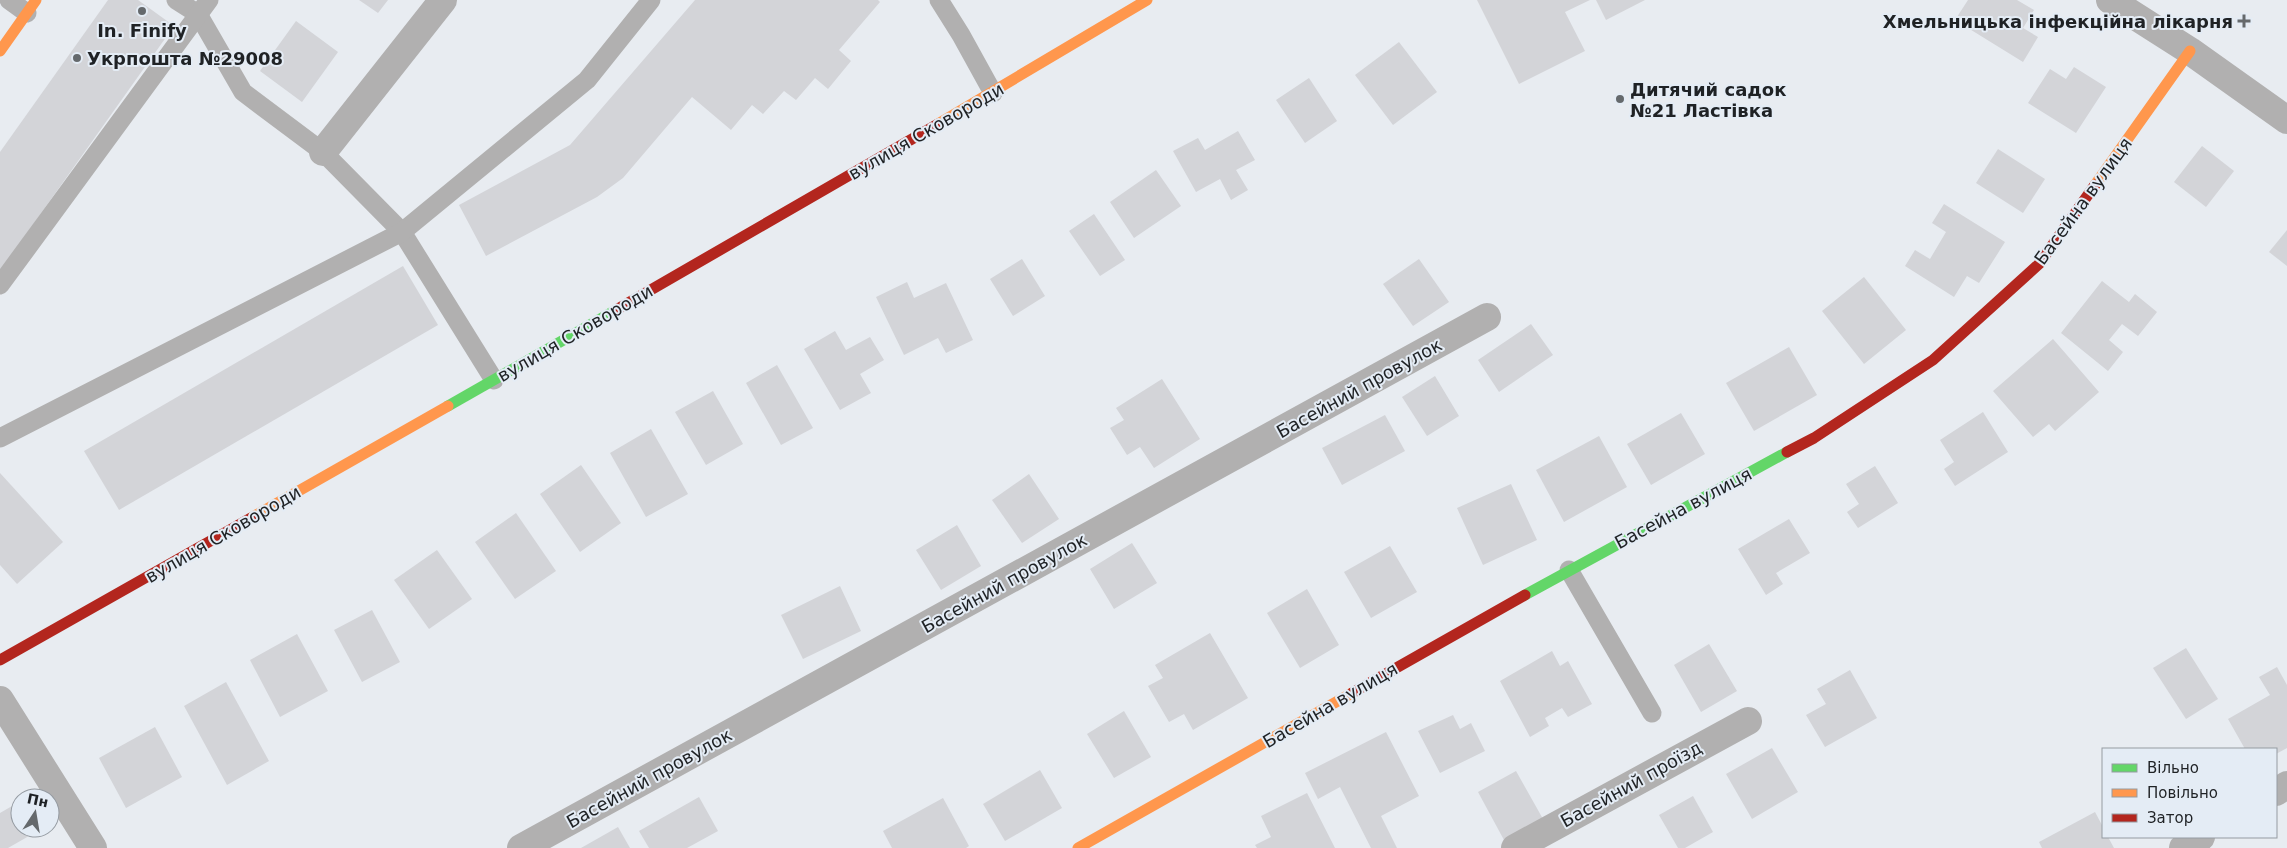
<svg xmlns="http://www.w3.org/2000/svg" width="2287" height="848" font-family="'DejaVu Sans',sans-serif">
	<rect width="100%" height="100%" fill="#e8ecf1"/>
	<g fill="#d3d4d8">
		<path d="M 108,0 L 138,0 L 174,26 L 0,271 L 0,152 Z"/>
		<path d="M 359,0 L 388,0 L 378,13 Z"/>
		<path d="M 695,0 L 878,0 L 880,2 L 839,50 L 851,61 L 828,89 L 815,78 L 796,100 L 784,91 L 763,114 L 752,105 L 731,130 L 692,97 L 623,178 L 597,197 L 486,256 L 459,205 L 570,145 Z"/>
		<path d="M 1477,0 L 1590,0 L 1565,12 L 1585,51 L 1519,84 Z"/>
		<path d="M 1596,0 L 1645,0 L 1606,20 Z"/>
		<path d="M 1968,0 L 2017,0 L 2034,10 L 2023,28 L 2038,37 L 2023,62 L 1955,20 Z"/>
		<path d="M 296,21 L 338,52 L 302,102 L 260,71 Z"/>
		<path d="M 1399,42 L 1437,92 L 1393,125 L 1355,75 Z"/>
		<path d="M 2074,67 L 2106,87 L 2076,133 L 2028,103 L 2050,69 L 2066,79 Z"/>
		<path d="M 1309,78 L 1337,121 L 1305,143 L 1276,100 Z"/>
		<path d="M 1238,131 L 1255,160 L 1236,170 L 1248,190 L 1231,200 L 1220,179 L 1196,192 L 1173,151 L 1198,138 L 1205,150 Z"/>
		<path d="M 2202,146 L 2234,171 L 2206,207 L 2174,182 Z"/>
		<path d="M 1998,149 L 2045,179 L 2023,213 L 1976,183 Z"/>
		<path d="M 1156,170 L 1181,206 L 1134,238 L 1110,202 Z"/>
		<path d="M 1944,204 L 2005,242 L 1979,283 L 1967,276 L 1954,297 L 1905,266 L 1915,250 L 1930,259 L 1946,232 L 1932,223 Z"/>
		<path d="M 1094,214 L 1125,260 L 1100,276 L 1069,231 Z"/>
		<path d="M 2287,230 L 2287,266 L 2269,252 Z"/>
		<path d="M 1022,259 L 1045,296 L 1013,316 L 990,279 Z"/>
		<path d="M 1419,259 L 1449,302 L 1413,326 L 1383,284 Z"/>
		<path d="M 403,266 L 438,325 L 119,510 L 84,451 Z"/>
		<path d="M 1864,277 L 1906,330 L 1864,364 L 1822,311 Z"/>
		<path d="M 2102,281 L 2129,302 L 2135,294 L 2157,312 L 2138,336 L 2122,324 L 2109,340 L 2123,352 L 2108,371 L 2061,333 Z"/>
		<path d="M 907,282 L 914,298 L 946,283 L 973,340 L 946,353 L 938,338 L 904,355 L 876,297 Z"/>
		<path d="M 1531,324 L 1553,355 L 1499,392 L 1478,360 Z"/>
		<path d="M 835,331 L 846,350 L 870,337 L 884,360 L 860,374 L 871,393 L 840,410 L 804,349 Z"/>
		<path d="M 2053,339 L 2099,392 L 2055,431 L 2049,424 L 2033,437 L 1993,391 Z"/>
		<path d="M 1789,347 L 1817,395 L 1754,431 L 1726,383 Z"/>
		<path d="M 777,365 L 813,428 L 781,445 L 746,383 Z"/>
		<path d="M 1435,376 L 1459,416 L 1427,436 L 1402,397 Z"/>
		<path d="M 1162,379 L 1200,439 L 1154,468 L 1140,447 L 1127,455 L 1110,428 L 1124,420 L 1116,408 Z"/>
		<path d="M 713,391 L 743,444 L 706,465 L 675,412 Z"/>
		<path d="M 1983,412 L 2008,452 L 1955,486 L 1944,469 L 1954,462 L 1940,440 Z"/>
		<path d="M 1681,413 L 1705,454 L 1651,485 L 1627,444 Z"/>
		<path d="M 1385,415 L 1405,451 L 1342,485 L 1322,448 Z"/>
		<path d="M 651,429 L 688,494 L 646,517 L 610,453 Z"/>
		<path d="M 1599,436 L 1627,487 L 1564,522 L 1536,470 Z"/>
		<path d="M 581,465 L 621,523 L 580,552 L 540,494 Z"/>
		<path d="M 1875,466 L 1898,503 L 1858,528 L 1847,512 L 1859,504 L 1846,484 Z"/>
		<path d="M 0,473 L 63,542 L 17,584 L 0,565 Z"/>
		<path d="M 1029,474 L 1059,519 L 1022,543 L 992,500 Z"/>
		<path d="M 1511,484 L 1537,540 L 1483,565 L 1457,508 Z"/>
		<path d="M 516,513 L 556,571 L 515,599 L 475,542 Z"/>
		<path d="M 1789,519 L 1810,553 L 1776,573 L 1783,584 L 1766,595 L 1738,549 Z"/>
		<path d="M 957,525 L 981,566 L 941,590 L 916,550 Z"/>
		<path d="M 1132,543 L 1157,583 L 1114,609 L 1090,569 Z"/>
		<path d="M 1390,546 L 1417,592 L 1371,618 L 1344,572 Z"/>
		<path d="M 437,550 L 472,599 L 429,629 L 394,580 Z"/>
		<path d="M 840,586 L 861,631 L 803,659 L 781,615 Z"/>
		<path d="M 1307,589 L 1339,645 L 1300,668 L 1267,613 Z"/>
		<path d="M 372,610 L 400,662 L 362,682 L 334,630 Z"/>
		<path d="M 1210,633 L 1248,698 L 1193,730 L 1184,714 L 1169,722 L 1148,686 L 1163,678 L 1155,665 Z"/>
		<path d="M 297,634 L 328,691 L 280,717 L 250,660 Z"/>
		<path d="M 1709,644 L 1737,691 L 1701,712 L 1674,665 Z"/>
		<path d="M 2186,648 L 2218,699 L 2186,719 L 2153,668 Z"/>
		<path d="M 1552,651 L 1560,666 L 1568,661 L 1592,704 L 1568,717 L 1562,708 L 1545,718 L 1549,726 L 1530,737 L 1500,681 Z"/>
		<path d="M 2277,667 L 2287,685 L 2287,748 L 2276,754 L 2276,749 L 2245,749 L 2228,719 L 2270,695 L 2259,677 Z"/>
		<path d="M 1850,670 L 1877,718 L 1825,747 L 1806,715 L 1826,704 L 1817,689 Z"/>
		<path d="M 226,682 L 269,761 L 227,785 L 184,706 Z"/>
		<path d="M 1124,711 L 1151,757 L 1114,778 L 1087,734 Z"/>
		<path d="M 1453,715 L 1460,729 L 1471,723 L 1485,751 L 1440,773 L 1418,731 Z"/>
		<path d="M 155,727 L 182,777 L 126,808 L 99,758 Z"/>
		<path d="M 1386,732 L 1419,796 L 1381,816 L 1397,848 L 1371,848 L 1340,787 L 1318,799 L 1305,773 Z"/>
		<path d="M 1772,748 L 1798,792 L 1752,819 L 1726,774 Z"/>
		<path d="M 1040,770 L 1062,808 L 1005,841 L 983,804 Z"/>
		<path d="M 1516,771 L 1543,819 L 1504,840 L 1478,792 Z"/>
		<path d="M 1307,793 L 1335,848 L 1257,848 L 1255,845 L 1271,837 L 1261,816 Z"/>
		<path d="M 1693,796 L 1713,832 L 1685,848 L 1678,848 L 1659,815 Z"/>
		<path d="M 699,797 L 718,831 L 687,848 L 649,848 L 639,831 Z"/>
		<path d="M 943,798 L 969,846 L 966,848 L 892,848 L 883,831 Z"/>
		<path d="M 19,802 L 20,828 L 34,828 L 36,832 L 8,848 L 0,848 L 0,813 Z"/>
		<path d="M 2095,812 L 2103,827 L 2103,837 L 2108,837 L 2114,848 L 2042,848 L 2039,842 Z"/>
		<path d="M 618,827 L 630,848 L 581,848 Z"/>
	</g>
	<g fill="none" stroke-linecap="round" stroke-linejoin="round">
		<g stroke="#b1b0b0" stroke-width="19">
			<path d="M 9,0 L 27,13"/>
			<path d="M 176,0 L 198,14 L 243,92 L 323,152 L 402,232 L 494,380"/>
			<path d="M 939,0 L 961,35 L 993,93"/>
			<path d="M 0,285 L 209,0"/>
			<path d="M 0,438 L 402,232 L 587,80 L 651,0"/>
			<path d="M 1569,570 L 1652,713"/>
		</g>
		<g stroke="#b1b0b0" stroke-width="28">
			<path d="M 2110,0 L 2190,51 L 2287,120"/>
			<path d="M 323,152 L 443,0"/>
			<path d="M 0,700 L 93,848"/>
			<path d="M 2276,792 L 2287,785"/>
			<path d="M 521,848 L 1487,317"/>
			<path d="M 1515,848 L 1748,721"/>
			<path d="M 2183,848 L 2201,837"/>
		</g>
		<g stroke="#63d668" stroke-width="11">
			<path d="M 448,406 L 616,310"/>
			<path d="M 1525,595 L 1787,452"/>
		</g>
		<g stroke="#ff974d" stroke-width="11">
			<path d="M 0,51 L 36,0"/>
			<path d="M 938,124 L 1147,0"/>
			<path d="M 2095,185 L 2190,51"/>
			<path d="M 251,518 L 448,406"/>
			<path d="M 1078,848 L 1352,693"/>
		</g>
		<g stroke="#b3261e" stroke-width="11">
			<path d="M 616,310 L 938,124"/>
			<path d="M 1787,452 L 1814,438 L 1933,360 L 2039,264 L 2095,185"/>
			<path d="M 0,660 L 251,518"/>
			<path d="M 1352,693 L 1525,595"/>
		</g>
	</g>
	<g fill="#65696c" stroke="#e4ecf5" stroke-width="2">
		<circle cx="142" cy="11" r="5"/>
		<path d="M2241.5 13.5h5v5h5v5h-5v5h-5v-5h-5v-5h5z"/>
		<circle cx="77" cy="58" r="5"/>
		<circle cx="1620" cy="99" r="5"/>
	</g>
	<g text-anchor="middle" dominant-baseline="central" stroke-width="4" stroke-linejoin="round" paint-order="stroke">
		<g font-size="18" font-weight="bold" fill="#1f2225" stroke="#e4ecf5" text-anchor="start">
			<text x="2233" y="21" text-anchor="end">Хмельницька інфекційна лікарня</text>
			<text x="142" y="30" text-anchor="middle">In. Finify</text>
			<text x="87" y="58">Укрпошта №29008</text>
			<text x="1630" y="89">Дитячий садок<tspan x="1630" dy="21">№21 Ластівка</tspan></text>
		</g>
		<g font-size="18" fill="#1f2225" stroke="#e4ecf5">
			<text transform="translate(926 131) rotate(-30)">вулиця Сковороди</text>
			<text transform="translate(2083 201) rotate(-54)">Басейна вулиця</text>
			<text transform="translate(575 333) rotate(-30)">вулиця Сковороди</text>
			<text transform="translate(1359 388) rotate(-29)">Басейний провулок</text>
			<text transform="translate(1683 508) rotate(-28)">Басейна вулиця</text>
			<text transform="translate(223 534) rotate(-30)">вулиця Сковороди</text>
			<text transform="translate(1004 583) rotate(-29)">Басейний провулок</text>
			<text transform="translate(1330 705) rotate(-30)">Басейна вулиця</text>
			<text transform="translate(649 778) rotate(-29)">Басейний провулок</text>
			<text transform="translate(1631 784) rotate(-29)">Басейний проїзд</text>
		</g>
	</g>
	<rect x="2102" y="748" width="175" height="90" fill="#e4ecf5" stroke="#959ba2"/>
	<rect x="2112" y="764" width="25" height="8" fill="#63d668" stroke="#959ba2"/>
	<text x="2147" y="773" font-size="15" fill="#1f2225">Вільно</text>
	<rect x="2112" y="789" width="25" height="8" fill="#ff974d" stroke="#959ba2"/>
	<text x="2147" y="798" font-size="15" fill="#1f2225">Повільно</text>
	<rect x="2112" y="814" width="25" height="8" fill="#b3261e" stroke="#959ba2"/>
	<text x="2147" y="823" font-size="15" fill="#1f2225">Затор</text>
	<g transform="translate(35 813) rotate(12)"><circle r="24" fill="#e4ecf5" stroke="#959ba2"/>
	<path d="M0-4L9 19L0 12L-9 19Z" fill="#65696c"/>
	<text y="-8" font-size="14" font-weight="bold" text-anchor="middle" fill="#1f2225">Пн</text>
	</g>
</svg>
